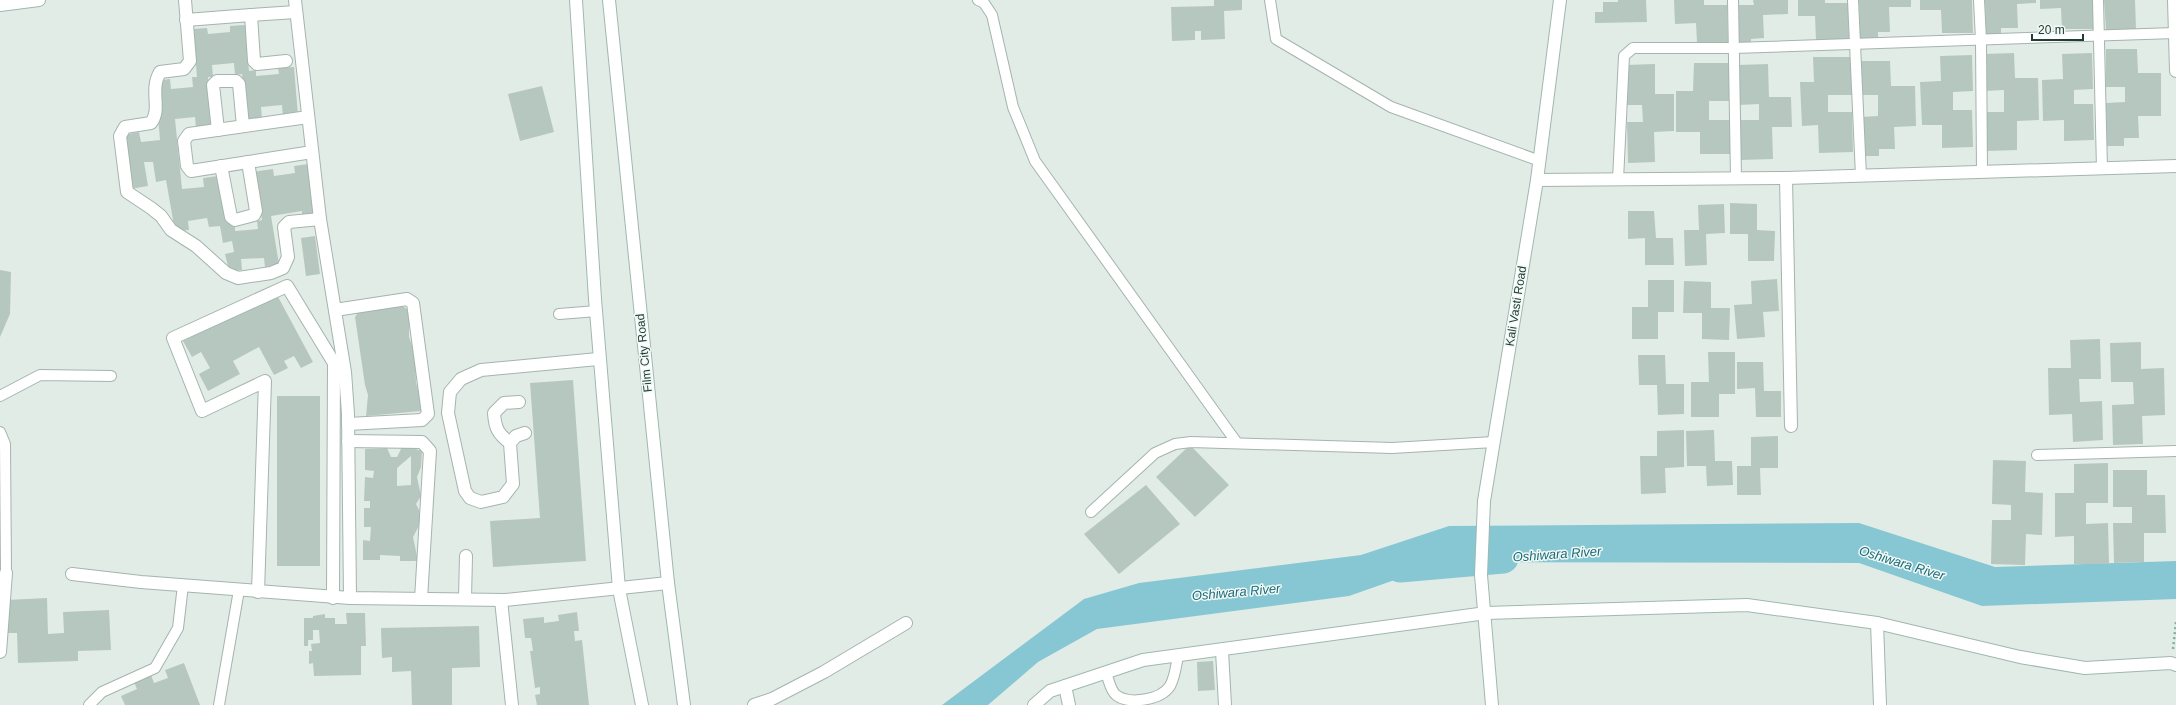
<svg xmlns="http://www.w3.org/2000/svg" width="2176" height="705" font-family="Helvetica,sans-serif">
	<rect width="100%" height="100%" fill="#e1ece7"/>
	<path fill="#87c7d3" d="M 1859,523 L 1995,567 L 2176,561 L 2176,599 L 1982,606 L 1859,563 L 1446,562 L 1349,596 L 1097,629 L 1038,662 L 988,705 L 942,705 L 1084,599 L 1139,583 L 1361,555 L 1449,526 Z"/>
	<g fill="none" stroke-linecap="round" stroke-linejoin="round">
		<path stroke="#87c7d3" stroke-width="31" d="M 1400,567 L 1503,558"/>
	</g>
	<g fill="#b6c7c0" fill-rule="evenodd">
		<path d="M 1214,0 L 1242,0 L 1242,10 L 1224,11 L 1225,39 L 1201,40 L 1201,31 L 1195,31 L 1195,40 L 1172,41 L 1171,7 L 1214,6 Z"/>
		<path d="M 1618,0 L 1646,0 L 1647,22 L 1595,23 L 1595,12 L 1603,12 L 1603,2 L 1618,2 Z"/>
		<path d="M 1674,0 L 1704,0 L 1704,5 L 1727,5 L 1728,42 L 1697,42 L 1696,23 L 1675,24 Z"/>
		<path d="M 1753,0 L 1788,0 L 1788,14 L 1763,15 L 1764,38 L 1751,39 L 1751,43 L 1736,43 L 1735,5 L 1754,5 Z"/>
		<path d="M 1798,0 L 1825,0 L 1825,3 L 1848,3 L 1849,39 L 1816,40 L 1815,16 L 1798,16 Z"/>
		<path d="M 1859,0 L 1911,0 L 1911,7 L 1889,7 L 1890,32 L 1878,32 L 1878,39 L 1860,40 Z"/>
		<path d="M 1920,0 L 1972,0 L 1973,33 L 1942,33 L 1941,10 L 1920,10 Z"/>
		<path d="M 1985,0 L 2036,0 L 2036,3 L 2017,4 L 2018,28 L 2001,28 L 2001,34 L 1986,35 Z"/>
		<path d="M 2040,0 L 2094,0 L 2095,29 L 2062,29 L 2061,8 L 2040,9 Z"/>
		<path d="M 2104,0 L 2135,0 L 2136,29 L 2106,30 Z"/>
		<path d="M 245,25 L 249,71 L 256,70 L 256,76 L 279,74 L 278,68 L 294,67 L 298,116 L 283,117 L 282,105 L 261,107 L 262,119 L 246,120 L 242,74 L 235,75 L 234,63 L 212,65 L 213,77 L 208,77 L 213,126 L 196,128 L 195,117 L 175,119 L 182,189 L 204,187 L 203,178 L 218,176 L 228,223 L 235,224 L 235,231 L 258,229 L 257,221 L 262,220 L 253,172 L 273,169 L 274,176 L 295,173 L 294,166 L 309,164 L 316,214 L 302,216 L 302,211 L 271,216 L 279,264 L 265,267 L 264,258 L 241,259 L 242,270 L 229,270 L 225,254 L 234,252 L 232,241 L 223,243 L 220,226 L 209,227 L 207,218 L 188,221 L 189,230 L 175,231 L 166,180 L 156,182 L 153,162 L 144,162 L 148,186 L 130,189 L 123,135 L 139,132 L 141,142 L 160,140 L 155,81 L 170,79 L 171,89 L 193,87 L 192,77 L 197,77 L 193,29 L 207,28 L 208,34 L 230,32 L 230,26 Z"/>
		<path d="M 2106,49 L 2137,49 L 2138,73 L 2161,73 L 2161,116 L 2138,116 L 2139,138 L 2124,138 L 2124,146 L 2107,146 L 2106,103 L 2125,102 L 2125,87 L 2106,87 Z"/>
		<path d="M 2014,53 L 2015,78 L 2038,78 L 2039,120 L 2017,121 L 2017,150 L 1986,151 L 1984,112 L 2004,112 L 2004,90 L 1984,91 L 1983,54 Z"/>
		<path d="M 2092,53 L 2093,89 L 2074,90 L 2074,104 L 2093,104 L 2094,140 L 2064,141 L 2064,120 L 2043,121 L 2042,80 L 2063,79 L 2062,54 Z"/>
		<path d="M 1972,55 L 1973,91 L 1953,92 L 1953,110 L 1972,110 L 1973,147 L 1942,148 L 1942,125 L 1922,125 L 1920,82 L 1941,81 L 1940,56 Z"/>
		<path d="M 1813,57 L 1851,57 L 1852,95 L 1828,95 L 1828,112 L 1852,112 L 1853,152 L 1819,153 L 1818,125 L 1802,126 L 1800,82 L 1814,82 Z"/>
		<path d="M 1859,61 L 1890,61 L 1891,86 L 1915,86 L 1916,126 L 1894,127 L 1895,149 L 1879,149 L 1879,156 L 1862,156 L 1861,117 L 1878,116 L 1878,95 L 1860,95 Z"/>
		<path d="M 1694,63 L 1730,63 L 1730,101 L 1709,101 L 1709,120 L 1732,120 L 1732,154 L 1700,154 L 1700,132 L 1676,132 L 1676,91 L 1693,91 Z"/>
		<path d="M 1655,64 L 1655,94 L 1674,94 L 1674,131 L 1654,132 L 1655,162 L 1628,163 L 1627,122 L 1643,122 L 1642,105 L 1627,105 L 1626,65 Z"/>
		<path d="M 1768,64 L 1769,97 L 1791,97 L 1792,127 L 1772,127 L 1773,159 L 1740,160 L 1739,120 L 1759,120 L 1759,104 L 1739,105 L 1738,65 Z"/>
		<path d="M 542,86 L 554,132 L 520,141 L 508,94 Z"/>
		<path d="M 1730,203 L 1757,204 L 1757,230 L 1775,231 L 1774,261 L 1748,261 L 1748,234 L 1730,234 Z"/>
		<path d="M 1724,204 L 1725,233 L 1706,234 L 1707,265 L 1685,266 L 1684,230 L 1699,230 L 1698,205 Z"/>
		<path d="M 1628,211 L 1654,211 L 1656,238 L 1673,238 L 1674,265 L 1645,265 L 1645,238 L 1628,239 Z"/>
		<path d="M 315,236 L 320,274 L 306,276 L 301,238 Z"/>
		<path d="M 0,270 L 11,272 L 10,314 L 0,337 Z"/>
		<path d="M 1777,279 L 1779,311 L 1763,312 L 1765,337 L 1737,339 L 1734,305 L 1752,304 L 1751,281 Z"/>
		<path d="M 1648,280 L 1674,280 L 1674,312 L 1658,312 L 1658,339 L 1632,339 L 1632,307 L 1648,307 Z"/>
		<path d="M 1684,281 L 1711,282 L 1711,308 L 1730,308 L 1729,340 L 1702,339 L 1702,313 L 1683,313 Z"/>
		<path d="M 276,293 L 313,362 L 301,368 L 294,356 L 284,361 L 288,368 L 274,375 L 259,347 L 233,361 L 240,374 L 208,391 L 199,374 L 210,368 L 201,352 L 192,357 L 183,341 Z"/>
		<path d="M 399,304 L 407,309 L 409,316 L 409,337 L 415,354 L 416,383 L 422,403 L 421,411 L 366,416 L 368,395 L 365,385 L 355,317 L 359,311 Z"/>
		<path d="M 2100,339 L 2101,379 L 2079,379 L 2080,402 L 2102,401 L 2103,440 L 2073,442 L 2072,414 L 2049,415 L 2048,368 L 2071,368 L 2070,340 Z"/>
		<path d="M 2141,342 L 2141,369 L 2164,368 L 2165,415 L 2142,416 L 2143,444 L 2113,445 L 2112,405 L 2134,404 L 2133,382 L 2111,382 L 2110,343 Z"/>
		<path d="M 1708,352 L 1735,352 L 1735,394 L 1719,394 L 1719,417 L 1691,417 L 1691,382 L 1709,382 Z"/>
		<path d="M 1638,355 L 1665,355 L 1666,384 L 1684,384 L 1684,414 L 1658,415 L 1657,385 L 1639,385 Z"/>
		<path d="M 1737,362 L 1763,362 L 1764,391 L 1781,391 L 1781,417 L 1756,417 L 1755,388 L 1737,389 Z"/>
		<path d="M 573,380 L 586,561 L 493,567 L 490,521 L 540,518 L 530,383 Z"/>
		<rect x="277" y="396" width="43" height="170"/>
		<path d="M 1684,430 L 1684,467 L 1665,468 L 1666,493 L 1641,494 L 1640,456 L 1657,456 L 1657,431 Z"/>
		<path d="M 1714,430 L 1715,461 L 1732,461 L 1733,485 L 1707,486 L 1706,466 L 1687,466 L 1686,431 Z"/>
		<path d="M 1778,436 L 1778,468 L 1760,468 L 1761,495 L 1737,495 L 1737,466 L 1751,466 L 1751,437 Z"/>
		<path d="M 403,445 L 422,451 L 421,467 L 417,477 L 421,496 L 416,504 L 419,510 L 420,524 L 413,537 L 418,561 L 400,561 L 400,556 L 380,555 L 380,560 L 363,560 L 363,540 L 370,541 L 371,527 L 364,527 L 364,508 L 370,508 L 370,501 L 364,501 L 365,477 L 373,478 L 374,471 L 365,470 L 365,449 L 387,448 L 391,457 L 397,457 ZM 411,456 L 411,485 L 397,486 L 397,468 Z"/>
		<path d="M 1190,445 L 1229,485 L 1195,517 L 1156,477 Z"/>
		<path d="M 1993,460 L 2026,461 L 2025,492 L 2043,493 L 2042,535 L 2026,534 L 2025,565 L 1991,564 L 1992,520 L 2011,520 L 2011,505 L 1992,504 Z"/>
		<path d="M 2108,463 L 2108,503 L 2086,503 L 2086,524 L 2108,523 L 2109,564 L 2074,564 L 2074,536 L 2055,537 L 2055,493 L 2074,493 L 2074,464 Z"/>
		<path d="M 2113,470 L 2147,470 L 2147,495 L 2165,495 L 2166,533 L 2144,533 L 2144,562 L 2114,563 L 2113,523 L 2132,523 L 2132,507 L 2113,507 Z"/>
		<path d="M 1146,485 L 1180,524 L 1119,574 L 1084,534 Z"/>
		<path d="M 47,598 L 48,634 L 64,633 L 63,612 L 109,610 L 111,650 L 78,651 L 78,661 L 18,663 L 17,633 L 7,633 L 6,600 Z"/>
		<path d="M 577,612 L 579,631 L 574,631 L 575,641 L 582,640 L 589,705 L 537,705 L 535,695 L 540,694 L 540,687 L 535,688 L 530,651 L 533,651 L 531,638 L 525,638 L 523,619 L 544,617 L 544,623 L 559,621 L 558,615 Z"/>
		<path d="M 346,613 L 365,613 L 366,646 L 361,646 L 361,675 L 314,676 L 313,663 L 309,664 L 309,651 L 312,651 L 311,644 L 320,643 L 319,630 L 313,630 L 313,640 L 308,640 L 308,646 L 304,646 L 304,618 L 313,618 L 313,616 L 325,614 L 325,618 L 335,618 L 335,624 L 347,624 Z"/>
		<path d="M 479,626 L 480,667 L 452,668 L 452,705 L 412,705 L 411,671 L 392,672 L 392,657 L 382,658 L 381,628 Z"/>
		<path d="M 1213,661 L 1215,690 L 1198,691 L 1197,662 Z"/>
		<path d="M 184,663 L 200,705 L 125,705 L 121,696 L 137,689 L 134,682 L 151,675 L 154,683 L 168,678 L 165,670 Z"/>
	</g>
	<g fill="none" stroke-linecap="round" stroke-linejoin="round">
		<g stroke="#a4b4ae" stroke-width="12">
			<g id="lane">
				<path d="M 978,0 L 984,3 L 992,15 L 1013,107 L 1035,161 L 1237,443"/>
				<path d="M 1270,0 L 1276,39 L 1391,107 L 1540,161"/>
				<path d="M 1733,0 L 1736,178"/>
				<path d="M 1853,0 L 1861,176"/>
				<path d="M 1979,0 L 1981,40 L 1982,172"/>
				<path d="M 2098,0 L 2102,169"/>
				<path d="M 1618,180 L 1624,56 L 1633,48 L 1734,48 L 2175,33"/>
				<path d="M 559,314 L 597,311"/>
				<path d="M 0,396 L 40,375 L 111,376"/>
				<path d="M 0,432 L 5,444 L 6,573"/>
				<path d="M 2037,455 L 2176,451"/>
				<path d="M 1091,512 L 1155,453 L 1175,444 L 1191,442 L 1392,448 L 1494,442"/>
				<path d="M 1106,673 C 1109,680 1110,690 1116,695 C 1129,705 1161,700 1170,686 C 1175,677 1176,666 1178,656"/>
				<path d="M 89,705 L 102,692 L 155,668 L 178,628 L 183,585"/>
				<path d="M 219,705 L 239,590"/>
			</g>
		</g>
		<g stroke="#a4b4ae" stroke-width="14">
			<g id="street">
				<path d="M 185,0 L 190,61 L 184,69 L 160,72 C 149,91 162,108 151,123 L 125,127 L 120,136 L 127,192 L 151,208 L 161,216 L 171,230 L 196,246 L 226,273 L 238,278 L 271,273 L 283,268 L 288,257 L 284,227 L 289,222 L 320,219"/>
				<path d="M 295,0 L 320,219 L 345,372 L 348,414 L 350,598"/>
				<path d="M 2174,0 L 2176,71"/>
				<path d="M 251,15 L 296,12"/>
				<path d="M 186,20 L 251,15 L 254,61 L 257,64 L 286,61"/>
				<path d="M 308,117 L 189,134 L 184,141 L 187,166 L 191,171 L 312,152"/>
				<path d="M 218,130 L 213,85 L 217,81 L 236,81 L 239,84 L 243,126"/>
				<path d="M 221,166 L 231,217 L 235,220 L 254,215 L 256,211 L 248,162"/>
				<path d="M 1786,178 L 1791,426"/>
				<path d="M 1537,180 L 1786,178 L 2176,166"/>
				<path d="M 335,310 L 407,299 L 413,303 L 428,414 L 422,420 L 348,424"/>
				<path d="M 525,433 L 516,436 L 510,443 L 513,484 L 503,497 L 481,502 L 470,498 L 465,491 L 448,413 L 450,392 L 461,379 L 481,370 L 598,359"/>
				<path d="M 348,441 L 422,442 L 430,451 L 421,599"/>
				<path d="M 510,443 C 498,434 495,428 494,413 L 504,403 L 519,402"/>
				<path d="M 72,574 L 141,582 L 350,598 L 505,600 L 668,583"/>
				<path d="M 258,592 L 265,381 L 202,411 L 173,338 L 287,286 L 334,363 L 333,598"/>
				<path d="M 465,599 L 466,556"/>
				<path d="M 501,600 L 512,705"/>
				<path d="M 1877,623 L 1880,705"/>
				<path d="M 1222,651 L 1225,705"/>
				<path d="M 0,652 L 6,573"/>
				<path d="M 1065,686 L 1069,705"/>
				<path d="M 754,705 L 772,699 L 824,672 L 906,623"/>
			</g>
		</g>
		<g stroke="#9fb8af" stroke-width="14">
			<g id="secondary">
				<path d="M 576,0 L 595,299 L 619,589 L 642,705"/>
				<path d="M 609,0 L 668,583 L 684,705"/>
				<path d="M 0,5 L 39,0"/>
				<path d="M 1034,705 L 1050,691 L 1143,660 L 1486,613 L 1747,605 L 1877,623 L 2020,657 L 2085,668 L 2171,663 L 2176,665"/>
				<path d="M 1492,705 L 1481,575 L 1484,501 L 1537,180 L 1560,0"/>
			</g>
		</g>
		<path stroke="#80b0a1" stroke-width="2.5" stroke-dasharray="2 3" stroke-linecap="butt" d="M 2173,649 L 2176,622"/>
		<use href="#lane" stroke="#fff" stroke-width="10"/>
		<use href="#street" stroke="#fff" stroke-width="12"/>
		<use href="#secondary" stroke="#fff" stroke-width="12"/>
	</g>
	<g text-anchor="middle" dominant-baseline="central" stroke-width="3" stroke-linejoin="round" paint-order="stroke">
		<g font-size="12" fill="#213d35" stroke="#f1f8f5">
			<text transform="translate(1516 306) rotate(-81)">Kali Vasti Road</text>
			<text transform="translate(644 353) rotate(-96)">Film City Road</text>
		</g>
		<g font-size="13" font-style="italic" fill="#196b7a" stroke="#f1f8f5">
			<text transform="translate(1557 554) rotate(-4)">Oshiwara River</text>
			<text transform="translate(1902 563) rotate(17)">Oshiwara River</text>
			<text transform="translate(1236 592) rotate(-5)">Oshiwara River</text>
		</g>
	</g>
	<path d="M2032 34v6h51v-6" fill="none" stroke="#213d35" stroke-width="2"/>
	<text x="2038" y="34" font-size="12" fill="#213d35" stroke="#f1f8f5" stroke-width="3" paint-order="stroke">20 m</text>
</svg>
